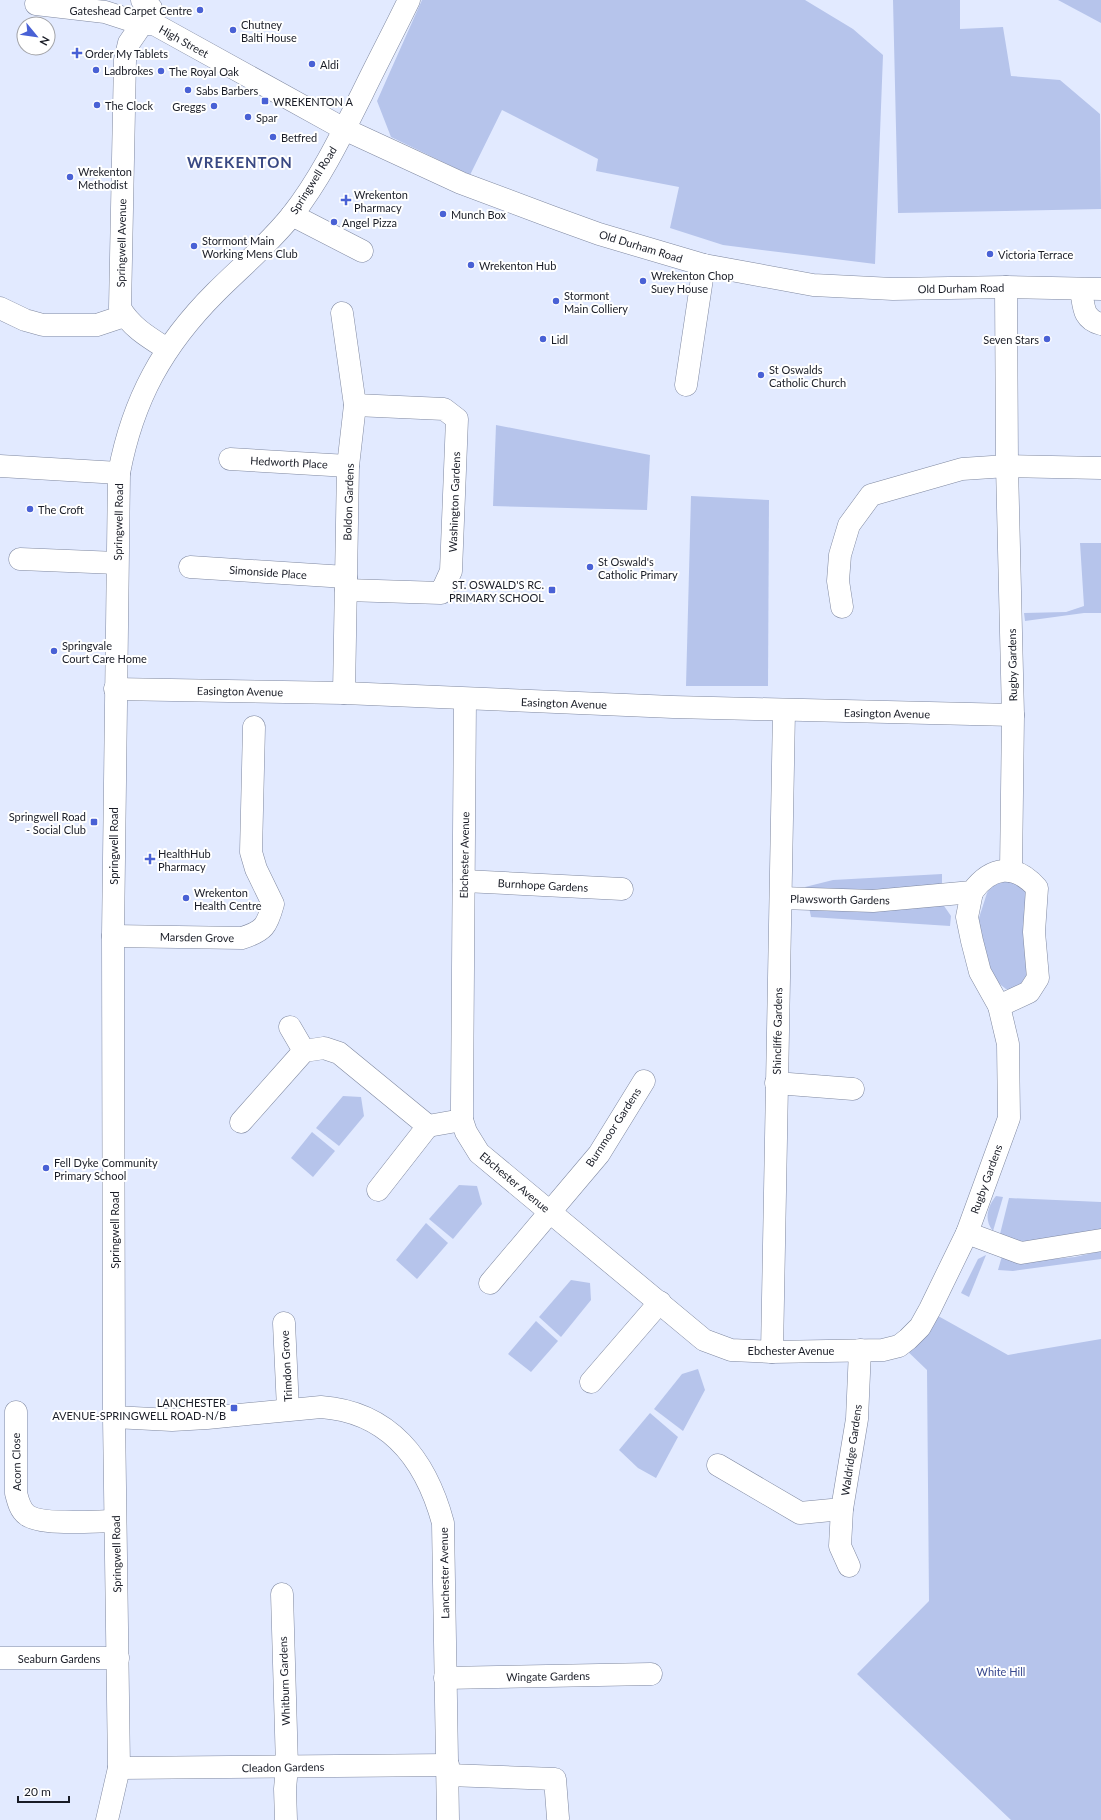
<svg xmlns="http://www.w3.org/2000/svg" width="1101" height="1820" font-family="Lato,sans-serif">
	<rect width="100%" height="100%" fill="#e2eaff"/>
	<g fill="#b6c4eb">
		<path d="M 422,0 L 805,0 L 853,29 L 883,55 L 875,264 L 723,245 L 670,228 L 679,187 L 596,171 L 598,159 L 502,110 L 470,175 L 391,137 L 377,101 Z"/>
		<path d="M 893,0 L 960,0 L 960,29 L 1003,27 L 1011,76 L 1060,80 L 1100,114 L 1101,209 L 898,213 Z"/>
		<path d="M 1058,0 L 1101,0 L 1101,23 Z"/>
		<path d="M 496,425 L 650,455 L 647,510 L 493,506 Z"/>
		<path d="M 691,496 L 769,500 L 768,686 L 686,686 Z"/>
		<path d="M 1080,543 L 1101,543 L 1101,613 L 1084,613 L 1025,621 L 1024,613 L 1066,612 L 1084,606 Z"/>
		<path d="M 942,874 L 942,885 L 905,890 L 809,892 L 805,887 L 833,880 Z"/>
		<path d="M 1005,880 C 1018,881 1024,886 1029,899 L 1027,974 L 1020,985 L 1013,990 L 1006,989 L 997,982 L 988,964 L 978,921 L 987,893 L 994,883 Z"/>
		<path d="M 942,903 L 951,916 L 950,926 L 811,917 L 809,907 Z"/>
		<path d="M 343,1096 L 361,1097 L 364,1116 L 339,1146 L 316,1128 Z"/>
		<path d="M 312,1132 L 335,1151 L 313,1177 L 291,1158 Z"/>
		<path d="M 459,1185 L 477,1186 L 482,1204 L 453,1239 L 429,1219 Z"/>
		<path d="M 996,1196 L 1003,1197 L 993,1231 C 984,1220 987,1207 996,1196 Z"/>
		<path d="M 1009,1198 L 1101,1202 L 1101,1234 L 1027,1243 L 999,1238 Z"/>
		<path d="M 426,1223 L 448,1243 L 417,1279 L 396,1260 Z"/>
		<path d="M 1101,1251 L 1101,1259 L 1013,1271 L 998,1270 L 1002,1256 L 1032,1261 L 1075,1257 Z"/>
		<path d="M 986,1255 L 969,1297 L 961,1293 L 978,1259 Z"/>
		<path d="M 571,1280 L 590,1283 L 591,1300 L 561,1337 L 539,1317 Z"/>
		<path d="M 931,1312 L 1008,1355 L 1101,1339 L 1101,1820 L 1011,1820 L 857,1674 L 929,1601 L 927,1370 L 902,1346 Z"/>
		<path d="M 536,1321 L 558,1341 L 531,1372 L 508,1354 Z"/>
		<path d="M 698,1369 L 705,1390 L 683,1431 L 654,1409 L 682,1374 Z"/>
		<path d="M 650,1413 L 678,1437 L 656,1478 L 638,1468 L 619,1450 Z"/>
	</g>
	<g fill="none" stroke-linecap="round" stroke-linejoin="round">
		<g stroke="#7f88a0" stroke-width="23">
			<g id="minor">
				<path d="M 142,0 L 151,8 L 154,24"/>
				<path d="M 36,4 L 105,12 L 142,24 L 154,24 L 344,129"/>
				<path d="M 142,24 L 129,43 L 125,60 L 120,308 C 131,327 148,337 167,349"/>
				<path d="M 292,215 L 362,251"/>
				<path d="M 1006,287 L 1007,466 L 1013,715 L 1011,871"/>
				<path d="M 1081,289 C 1084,306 1082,319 1101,324"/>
				<path d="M 0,308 L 25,320 L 43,325 L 97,325 L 124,316"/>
				<path d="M 342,313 L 355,405 L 348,466 L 344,693"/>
				<path d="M 686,385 L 704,265"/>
				<path d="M 230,459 L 348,466"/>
				<path d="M 0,466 L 119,473"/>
				<path d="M 20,559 L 117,563"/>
				<path d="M 190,567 L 346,577"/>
				<path d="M 346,590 L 441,593 L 451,571 L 457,419 L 444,409 L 355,405"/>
				<path d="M 842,607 L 838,581 L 840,555 L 849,525 L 871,495 L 962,469 L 1007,466 L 1101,468"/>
				<path d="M 115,689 L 344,693 L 673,707 L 1013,715"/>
				<path d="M 465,699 L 462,1104 L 462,1120 L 466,1132 L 479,1153 L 704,1340 L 731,1350 L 772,1352 L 883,1350 L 899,1346 L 908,1339 L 920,1327 L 930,1309 L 967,1233 L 1009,1118 L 1008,1044 L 999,1006 L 980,972 L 972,941 L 967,917 L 972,892"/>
				<path d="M 464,881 L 622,889"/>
				<path d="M 781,898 L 873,901 L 972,892 C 991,866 1015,863 1037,888 L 1034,932 L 1038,978 L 1029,992 L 999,1006"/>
				<path d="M 113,936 L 242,938 C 264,931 267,926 273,904 L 256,869 L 251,852 L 254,727"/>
				<path d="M 290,1027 L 304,1051"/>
				<path d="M 776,1083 L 853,1089"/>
				<path d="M 241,1122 L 304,1051 L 324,1048 L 339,1053 L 428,1126 L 462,1120"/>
				<path d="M 378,1190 L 428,1126"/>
				<path d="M 967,1233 L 1021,1253 L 1101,1240"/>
				<path d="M 490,1283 L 599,1154 L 644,1081"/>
				<path d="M 284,1323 L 288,1409"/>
				<path d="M 772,1352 L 784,711"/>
				<path d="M 591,1382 L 660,1302"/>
				<path d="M 16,1412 L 16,1493 C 18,1501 20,1510 27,1515 C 41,1526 96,1521 115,1521"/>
				<path d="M 114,1417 L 172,1420 L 207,1418 L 321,1407 C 390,1412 426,1460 443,1523 L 448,1820"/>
				<path d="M 718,1465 L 800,1513 L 842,1509 L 857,1419 L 860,1350"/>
				<path d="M 842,1509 L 840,1546 L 849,1566"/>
				<path d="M 282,1594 L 287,1767 L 285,1789 L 286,1820"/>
				<path d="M 0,1658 L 118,1658"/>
				<path d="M 445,1678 L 651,1674"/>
				<path d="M 119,1768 L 448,1765"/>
				<path d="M 448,1775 L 555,1779 L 558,1818"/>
			</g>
		</g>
		<g stroke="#7f88a0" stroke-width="23">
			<g id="major">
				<path d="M 344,129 L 461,183 L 552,217 L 599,234 L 704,265 L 813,285 L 893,289 L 1006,287 L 1101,289"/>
				<path d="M 107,1820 L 119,1768 L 114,1417 L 113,936 L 119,473 C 133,399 163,345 216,292 C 241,267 269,244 292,215 C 321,178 342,134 363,92 C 378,61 394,31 409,0"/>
			</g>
		</g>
		<use href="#minor" stroke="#fff" stroke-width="22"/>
		<use href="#major" stroke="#fff" stroke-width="22"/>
	</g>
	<g fill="#4961d5" stroke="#fff" stroke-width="1.5">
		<circle cx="200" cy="10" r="4"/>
		<circle cx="233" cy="30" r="4"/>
		<path d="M75 47h4v4h4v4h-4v4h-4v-4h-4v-4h4z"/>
		<circle cx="312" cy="64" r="4"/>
		<circle cx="96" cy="70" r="4"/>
		<circle cx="161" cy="71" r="4"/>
		<circle cx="188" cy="90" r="4"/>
		<rect x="261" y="97" width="8" height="8" rx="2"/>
		<circle cx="97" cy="105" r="4"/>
		<circle cx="214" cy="106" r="4"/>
		<circle cx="248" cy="117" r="4"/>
		<circle cx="273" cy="137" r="4"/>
		<circle cx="70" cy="177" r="4"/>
		<path d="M344 194h4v4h4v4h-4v4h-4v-4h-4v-4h4z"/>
		<circle cx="443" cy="214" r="4"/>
		<circle cx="334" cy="222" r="4"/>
		<circle cx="194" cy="246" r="4"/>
		<circle cx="990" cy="254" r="4"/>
		<circle cx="471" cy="265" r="4"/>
		<circle cx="643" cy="281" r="4"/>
		<circle cx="556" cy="301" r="4"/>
		<circle cx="543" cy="339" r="4"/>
		<circle cx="1047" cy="339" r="4"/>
		<circle cx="761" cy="375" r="4"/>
		<circle cx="30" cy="509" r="4"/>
		<circle cx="590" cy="567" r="4"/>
		<rect x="548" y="586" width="8" height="8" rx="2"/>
		<circle cx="54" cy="651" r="4"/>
		<rect x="90" y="818" width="8" height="8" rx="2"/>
		<path d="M148 853h4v4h4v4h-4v4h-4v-4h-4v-4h4z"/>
		<circle cx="186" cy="898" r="4"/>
		<circle cx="46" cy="1168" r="4"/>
		<rect x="230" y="1404" width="8" height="8" rx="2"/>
	</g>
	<g text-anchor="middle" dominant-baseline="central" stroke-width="4" stroke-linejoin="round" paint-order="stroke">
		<g font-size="11" fill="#191c26" stroke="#fff" text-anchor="start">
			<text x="192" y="10" text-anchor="end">Gateshead Carpet Centre</text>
			<text x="241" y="24">Chutney<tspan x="241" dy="13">Balti House</tspan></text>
			<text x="85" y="53">Order My Tablets</text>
			<text x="320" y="64">Aldi</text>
			<text x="104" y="70">Ladbrokes</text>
			<text x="169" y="71">The Royal Oak</text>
			<text x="196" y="90">Sabs Barbers</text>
			<text x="273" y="101">WREKENTON A</text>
			<text x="105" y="105">The Clock</text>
			<text x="206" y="106" text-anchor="end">Greggs</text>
			<text x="256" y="117">Spar</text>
			<text x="281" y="137">Betfred</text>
			<text x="78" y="171">Wrekenton<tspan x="78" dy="13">Methodist</tspan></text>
			<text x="354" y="194">Wrekenton<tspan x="354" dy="13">Pharmacy</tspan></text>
			<text x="451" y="214">Munch Box</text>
			<text x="342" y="222">Angel Pizza</text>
			<text x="202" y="240">Stormont Main<tspan x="202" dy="13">Working Mens Club</tspan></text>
			<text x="998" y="254">Victoria Terrace</text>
			<text x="479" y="265">Wrekenton Hub</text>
			<text x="651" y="275">Wrekenton Chop<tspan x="651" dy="13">Suey House</tspan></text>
			<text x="564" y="295">Stormont<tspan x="564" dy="13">Main Colliery</tspan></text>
			<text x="551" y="339">Lidl</text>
			<text x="1039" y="339" text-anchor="end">Seven Stars</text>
			<text x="769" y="369">St Oswalds<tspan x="769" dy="13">Catholic Church</tspan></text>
			<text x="38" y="509">The Croft</text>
			<text x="598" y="561">St Oswald's<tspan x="598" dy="13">Catholic Primary</tspan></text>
			<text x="544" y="584" text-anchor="end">ST. OSWALD'S RC.<tspan x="544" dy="13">PRIMARY SCHOOL</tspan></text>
			<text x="62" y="645">Springvale<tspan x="62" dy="13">Court Care Home</tspan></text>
			<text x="86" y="816" text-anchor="end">Springwell Road<tspan x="86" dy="13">- Social Club</tspan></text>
			<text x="158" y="853">HealthHub<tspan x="158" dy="13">Pharmacy</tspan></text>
			<text x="194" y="892">Wrekenton<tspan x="194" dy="13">Health Centre</tspan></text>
			<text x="54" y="1162">Fell Dyke Community<tspan x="54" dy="13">Primary School</tspan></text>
			<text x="226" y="1402" text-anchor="end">LANCHESTER<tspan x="226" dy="13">AVENUE-SPRINGWELL ROAD-N/B</tspan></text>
		</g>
		<g font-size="11" fill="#191c26" stroke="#fff">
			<text transform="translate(184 41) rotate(29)">High Street</text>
			<text transform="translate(313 180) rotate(-58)">Springwell Road</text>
			<text transform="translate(121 243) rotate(-89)">Springwell Avenue</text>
			<text transform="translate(641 246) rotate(17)">Old Durham Road</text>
			<text transform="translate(961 288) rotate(-1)">Old Durham Road</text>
			<text transform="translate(289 462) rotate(3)">Hedworth Place</text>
			<text transform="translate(348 502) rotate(-88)">Boldon Gardens</text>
			<text transform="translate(454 502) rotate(-88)">Washington Gardens</text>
			<text transform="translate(118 522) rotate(-89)">Springwell Road</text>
			<text transform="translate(268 572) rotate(4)">Simonside Place</text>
			<text transform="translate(1012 665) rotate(-91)">Rugby Gardens</text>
			<text transform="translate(240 691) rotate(1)">Easington Avenue</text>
			<text transform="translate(564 703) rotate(2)">Easington Avenue</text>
			<text transform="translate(887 713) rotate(1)">Easington Avenue</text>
			<text transform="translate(113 846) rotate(-90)">Springwell Road</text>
			<text transform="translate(464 855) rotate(-89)">Ebchester Avenue</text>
			<text transform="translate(543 885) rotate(3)">Burnhope Gardens</text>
			<text transform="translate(840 899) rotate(1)">Plawsworth Gardens</text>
			<text transform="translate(197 937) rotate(1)">Marsden Grove</text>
			<text transform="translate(777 1031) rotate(-89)">Shincliffe Gardens</text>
			<text transform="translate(613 1127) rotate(-57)">Burnmoor Gardens</text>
			<text transform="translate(986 1179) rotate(-70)">Rugby Gardens</text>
			<text transform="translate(515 1182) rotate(40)">Ebchester Avenue</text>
			<text transform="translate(114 1230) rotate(-90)">Springwell Road</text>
			<text x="791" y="1350">Ebchester Avenue</text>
			<text transform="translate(286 1366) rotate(-93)">Trimdon Grove</text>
			<text transform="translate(851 1450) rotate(-82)">Waldridge Gardens</text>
			<text transform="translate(16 1462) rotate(-91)">Acorn Close</text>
			<text transform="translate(116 1554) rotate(-91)">Springwell Road</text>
			<text transform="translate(444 1573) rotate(-91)">Lanchester Avenue</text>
			<text x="59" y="1658">Seaburn Gardens</text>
			<text transform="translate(548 1676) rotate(-1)">Wingate Gardens</text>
			<text transform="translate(284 1681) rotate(-92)">Whitburn Gardens</text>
			<text transform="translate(283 1767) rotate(-1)">Cleadon Gardens</text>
		</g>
		<g font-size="11" fill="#37488e" stroke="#fff">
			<text x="1001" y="1671">White Hill</text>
		</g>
		<g font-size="15" font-weight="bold" letter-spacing="1" fill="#394984" stroke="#fff">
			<text x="240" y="162">WREKENTON</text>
		</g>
	</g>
	<g transform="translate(36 36) rotate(119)"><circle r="19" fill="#ffffff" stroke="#a3a4a8"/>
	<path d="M0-3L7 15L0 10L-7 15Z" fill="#4961d5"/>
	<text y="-6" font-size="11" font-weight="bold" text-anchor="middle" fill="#191c26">N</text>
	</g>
	<path d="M18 1796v6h51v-6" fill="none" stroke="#191c26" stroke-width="2"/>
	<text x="24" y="1796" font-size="12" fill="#191c26" stroke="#ffffff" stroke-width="3" paint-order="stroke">20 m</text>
</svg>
